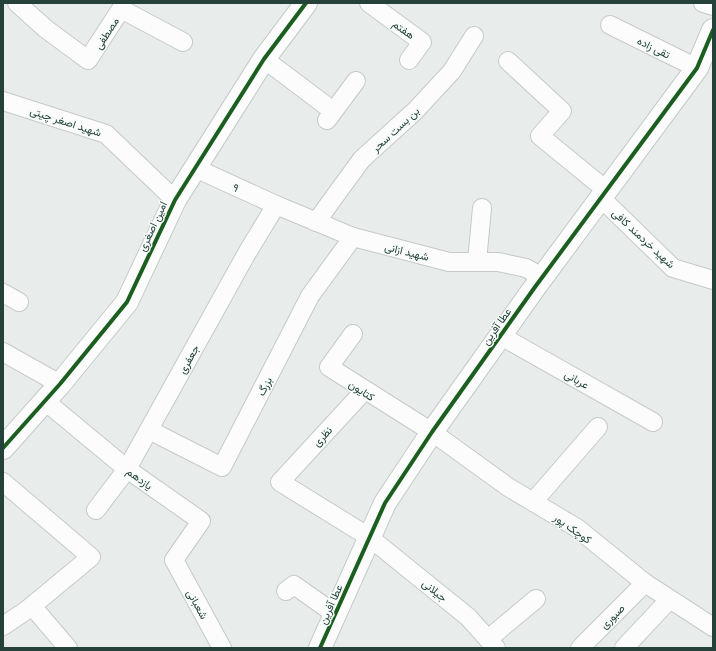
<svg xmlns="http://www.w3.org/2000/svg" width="716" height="651" font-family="'Open Sans',Vazirmatn,sans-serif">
	<rect width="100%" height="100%" fill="#e8edeb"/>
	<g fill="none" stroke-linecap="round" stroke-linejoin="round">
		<g stroke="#c5cac8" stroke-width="20">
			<g id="street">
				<path d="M 17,3 L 46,29 L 88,60 L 121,9 L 183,42"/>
				<path d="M 369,3 L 422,42 L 409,60"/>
				<path d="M 703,3 L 713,6"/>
				<path d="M 610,25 L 697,68"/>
				<path d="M 264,59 L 333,111"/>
				<path d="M 508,61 L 562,111 L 540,136 L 606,190"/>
				<path d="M 3,101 L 106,134 L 175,200"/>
				<path d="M 327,120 L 356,81"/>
				<path d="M 195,168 L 276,205 L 353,237 L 449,262 L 498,262 L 526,268 L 542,277"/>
				<path d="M 600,197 L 673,268 L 713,280"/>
				<path d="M 316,222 L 362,159 L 415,111 L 452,71 L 474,36"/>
				<path d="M 477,262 L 482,208"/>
				<path d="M 3,293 L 19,302"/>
				<path d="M 353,334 L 329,367 L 432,432 L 508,487 L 577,528 L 645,583 L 713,627"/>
				<path d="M 501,336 L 653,422"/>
				<path d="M 3,352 L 60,384"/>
				<path d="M 364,391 L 280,482 L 369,537 L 468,617 L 496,648"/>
				<path d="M 45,401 L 127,469 L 201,521 L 174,560 L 222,648"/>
				<path d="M 149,430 L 222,467 L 310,296 L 353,237"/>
				<path d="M 3,482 L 91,557 L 27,610 L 3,626"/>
				<path d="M 533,502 L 598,427"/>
				<path d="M 96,510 L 127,469 L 247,253 L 276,205"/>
				<path d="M 286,591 L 294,585 L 335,614"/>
				<path d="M 32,606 L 68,648"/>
				<path d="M 488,639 L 536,599"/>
				<path d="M 580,648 L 645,583"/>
				<path d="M 624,648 L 669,600"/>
			</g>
		</g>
		<g stroke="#c3cbc8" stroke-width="24">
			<g id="secondary">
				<path d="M 3,448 L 60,384 L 127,302 L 175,200 L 264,59 L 306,3"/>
				<path d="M 320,648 L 385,503 L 432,432 L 535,287 L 697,68 L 713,30"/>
			</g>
		</g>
		<use href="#street" stroke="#fcfcfc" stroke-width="18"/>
		<use href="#secondary" stroke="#fcfcfc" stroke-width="22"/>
		<g stroke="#f7fbf9" stroke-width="6">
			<g id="cycleway">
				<path d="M 3,448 L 60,384 L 127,302 L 175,200 L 264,59 L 306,3"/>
				<path d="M 320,648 L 385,503 L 432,432 L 535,287 L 697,68 L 713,30"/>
			</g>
		</g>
		<use href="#cycleway" stroke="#1b5e20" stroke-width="4"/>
	</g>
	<g text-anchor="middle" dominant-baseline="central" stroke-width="3" stroke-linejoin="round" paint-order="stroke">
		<g font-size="11" fill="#24423a" stroke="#f7fbf9">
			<text transform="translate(404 29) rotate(36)">هفتم</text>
			<text transform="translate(106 33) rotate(-57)">مصطفی</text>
			<text transform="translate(654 47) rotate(26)">تقی زاده</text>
			<text transform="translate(66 121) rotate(18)">شهید اصغر چیتی</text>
			<text transform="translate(395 129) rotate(-43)">بن بست سحر</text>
			<text transform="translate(236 187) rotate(25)">۹</text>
			<text transform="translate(152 226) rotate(-65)">امین اصغری</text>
			<text transform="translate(644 238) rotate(43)">شهید خردمند کافی</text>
			<text transform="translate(407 251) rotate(14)">شهید ازانی</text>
			<text transform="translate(496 326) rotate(-55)">عطا آفرین</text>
			<text transform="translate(188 359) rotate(-61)">جعفری</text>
			<text transform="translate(577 379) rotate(29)">عربانی</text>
			<text transform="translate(264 386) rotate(-63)">بزرگ</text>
			<text transform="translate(362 390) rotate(33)">کتایون</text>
			<text transform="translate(322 436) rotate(-47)">نظری</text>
			<text transform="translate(140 478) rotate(36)">یازدهم</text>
			<text transform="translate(573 528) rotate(35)">کوچک پور</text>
			<text transform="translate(435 590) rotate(39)">جیلانی</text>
			<text transform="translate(198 604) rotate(61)">شعبانی</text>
			<text transform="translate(330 604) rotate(-66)">عطا آفرین</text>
			<text transform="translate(612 616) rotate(-45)">صبوری</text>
		</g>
	</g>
	<rect width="716" height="651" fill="none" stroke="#24423a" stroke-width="8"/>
</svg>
